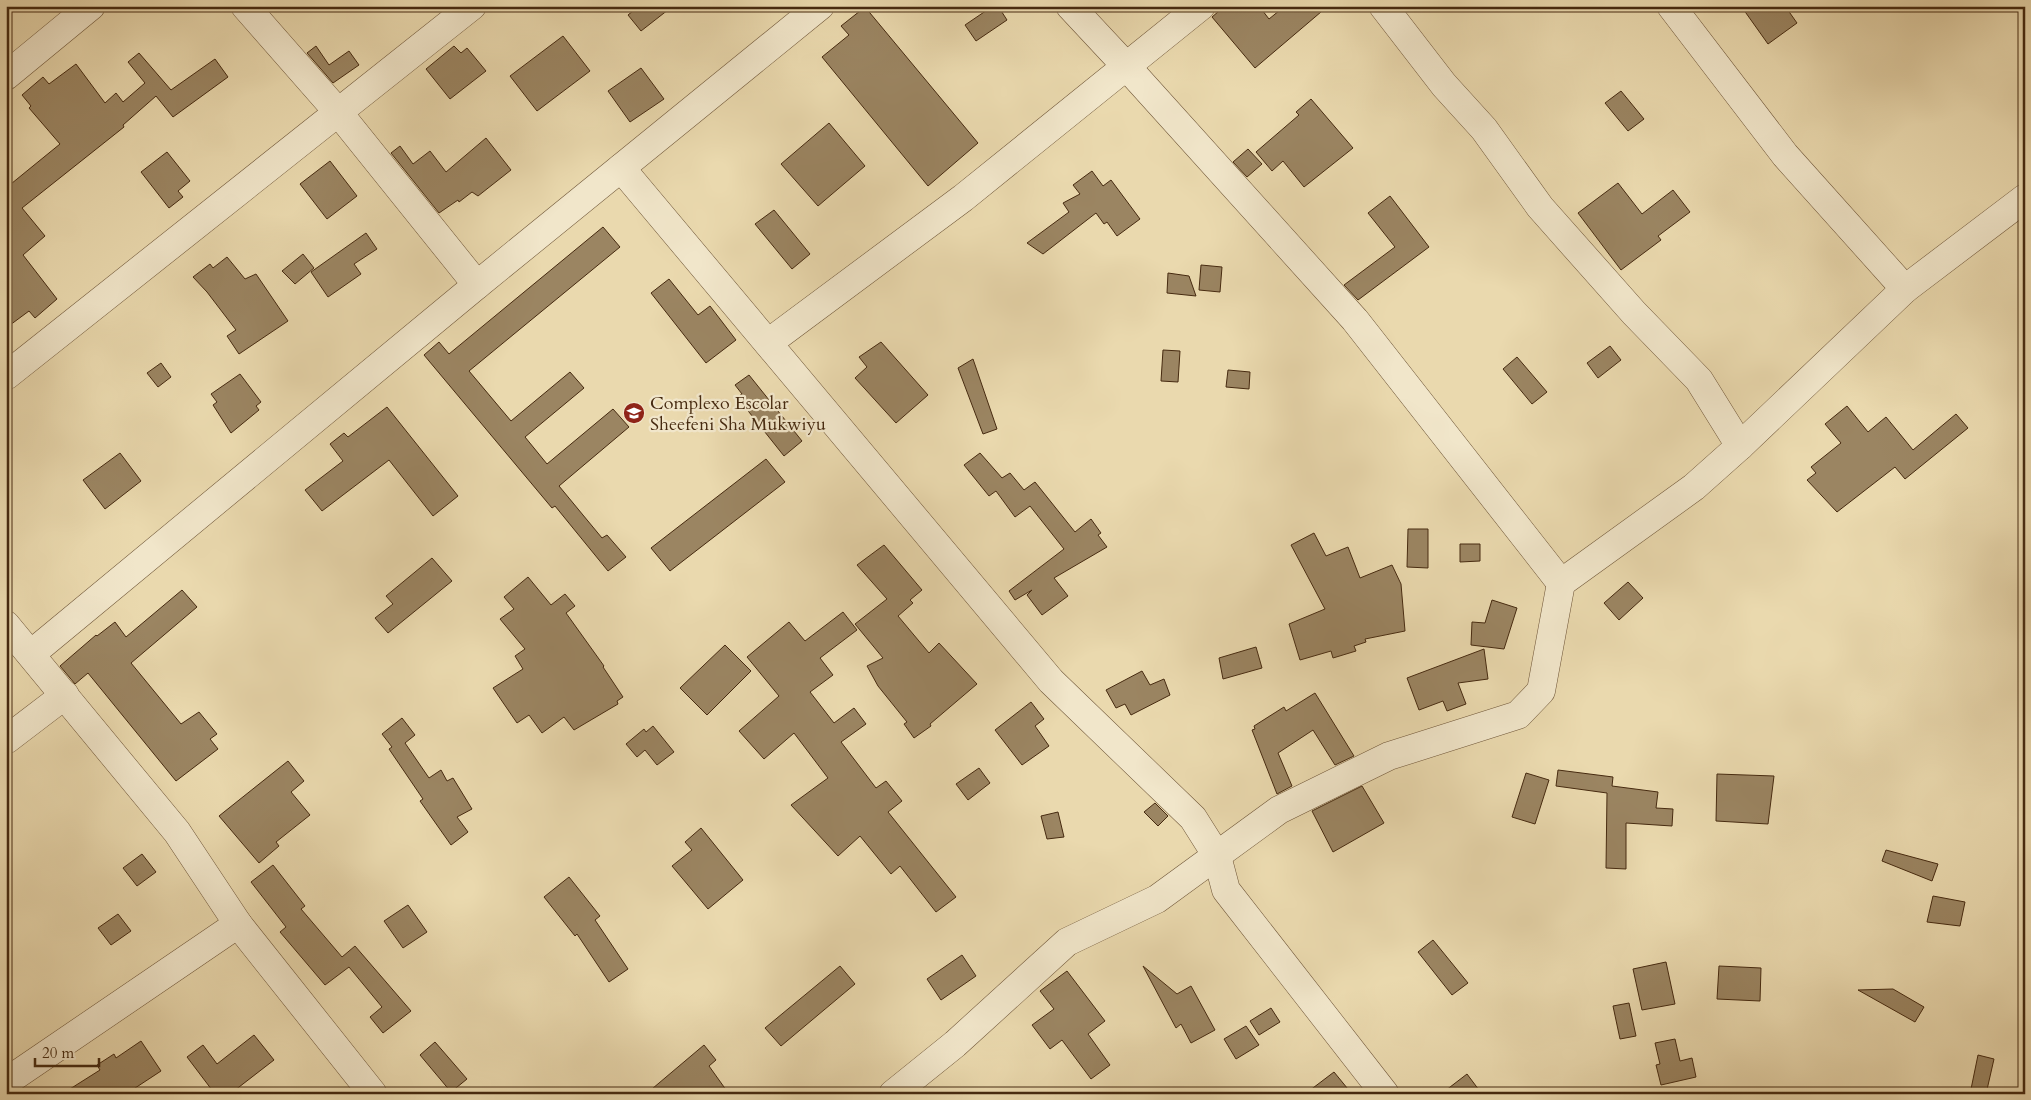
<svg xmlns="http://www.w3.org/2000/svg" width="2031" height="1100" font-family="Cardo,serif">
	<rect width="100%" height="100%" fill="#ead9ae"/>
	<filter id="stains"><feTurbulence type="fractalNoise" baseFrequency=".004" numOctaves="4"/><feColorMatrix values="0 0 0 0 .2 0 0 0 0 .09 0 0 0 0 .02 0 0 0 .5 -.17"/></filter>
	<radialGradient id="worn" r=".72"><stop offset=".6" stop-color="#630" stop-opacity="0"/><stop offset="1" stop-color="#630" stop-opacity=".3"/></radialGradient>
	<g fill="#9b8562" stroke="#462a10">
		<path d="M 639,6 L 673,6 L 641,31 L 628,15 Z"/>
		<path d="M 993,6 L 998,6 L 1007,20 L 976,41 L 965,25 Z"/>
		<path d="M 1225,6 L 1259,6 L 1269,19 L 1285,6 L 1328,6 L 1255,68 L 1212,17 Z"/>
		<path d="M 1741,6 L 1785,6 L 1797,23 L 1768,44 Z"/>
		<path d="M 865,7 L 978,143 L 928,186 L 822,57 L 849,35 L 841,26 Z"/>
		<path d="M 563,36 L 590,71 L 537,111 L 510,76 Z"/>
		<path d="M 316,46 L 329,65 L 349,51 L 359,65 L 333,83 L 307,53 Z"/>
		<path d="M 454,46 L 461,53 L 467,48 L 486,71 L 450,99 L 426,69 Z"/>
		<path d="M 139,53 L 171,90 L 215,59 L 228,77 L 173,117 L 156,96 L 123,125 L 124,127 L 22,208 L 45,236 L 23,255 L 57,299 L 35,318 L 29,311 L 6,328 L 6,188 L 60,144 L 29,108 L 31,106 L 22,95 L 43,77 L 49,84 L 76,64 L 105,103 L 116,93 L 123,102 L 145,83 L 128,62 Z"/>
		<path d="M 641,68 L 664,99 L 630,122 L 608,91 Z"/>
		<path d="M 1621,91 L 1644,119 L 1628,131 L 1605,103 Z"/>
		<path d="M 1311,99 L 1353,148 L 1304,187 L 1283,161 L 1272,171 L 1256,152 L 1299,115 L 1296,112 Z"/>
		<path d="M 829,123 L 865,166 L 818,206 L 781,164 Z"/>
		<path d="M 486,138 L 511,170 L 478,196 L 472,192 L 459,202 L 458,200 L 439,213 L 391,153 L 400,146 L 413,164 L 430,151 L 446,172 Z"/>
		<path d="M 1248,149 L 1262,164 L 1247,177 L 1233,162 Z"/>
		<path d="M 167,152 L 190,181 L 178,191 L 183,197 L 169,208 L 141,172 Z"/>
		<path d="M 330,161 L 357,196 L 327,219 L 300,184 Z"/>
		<path d="M 1092,171 L 1103,186 L 1111,180 L 1140,219 L 1117,236 L 1107,222 L 1104,224 L 1096,213 L 1043,254 L 1027,243 L 1069,212 L 1063,203 L 1080,194 L 1073,185 Z"/>
		<path d="M 1618,183 L 1642,214 L 1673,190 L 1690,212 L 1658,236 L 1661,240 L 1621,270 L 1578,213 Z"/>
		<path d="M 1390,196 L 1429,247 L 1358,300 L 1344,285 L 1395,247 L 1368,213 Z"/>
		<path d="M 774,210 L 810,254 L 792,269 L 755,224 Z"/>
		<path d="M 603,227 L 620,247 L 469,371 L 511,421 L 570,372 L 584,388 L 525,437 L 547,464 L 613,409 L 629,427 L 559,486 L 602,538 L 607,535 L 626,557 L 608,571 L 555,506 L 552,508 L 424,355 L 439,342 L 449,354 Z"/>
		<path d="M 366,233 L 377,249 L 354,264 L 361,274 L 328,297 L 311,272 Z"/>
		<path d="M 303,254 L 314,268 L 295,284 L 282,271 Z"/>
		<path d="M 227,257 L 245,279 L 256,274 L 288,321 L 239,354 L 227,336 L 236,330 L 207,292 L 193,277 L 210,264 L 213,268 Z"/>
		<path d="M 1201,265 L 1222,267 L 1220,292 L 1199,290 Z"/>
		<path d="M 1168,273 L 1189,276 L 1196,296 L 1167,293 Z"/>
		<path d="M 669,279 L 698,315 L 710,306 L 736,340 L 706,363 L 651,293 Z"/>
		<path d="M 881,342 L 928,395 L 896,423 L 855,378 L 867,367 L 859,357 Z"/>
		<path d="M 1610,346 L 1621,360 L 1598,378 L 1587,363 Z"/>
		<path d="M 1163,350 L 1180,351 L 1178,382 L 1161,381 Z"/>
		<path d="M 1517,357 L 1547,392 L 1532,404 L 1503,369 Z"/>
		<path d="M 973,359 L 997,429 L 983,434 L 958,368 Z"/>
		<path d="M 161,363 L 171,377 L 158,387 L 147,373 Z"/>
		<path d="M 1228,370 L 1250,372 L 1249,389 L 1226,387 Z"/>
		<path d="M 240,374 L 261,402 L 256,406 L 259,410 L 231,433 L 213,405 L 217,402 L 211,394 Z"/>
		<path d="M 749,375 L 802,441 L 784,456 L 737,397 L 742,394 L 735,385 Z"/>
		<path d="M 1847,406 L 1868,432 L 1886,417 L 1913,450 L 1956,414 L 1968,428 L 1905,479 L 1895,467 L 1837,512 L 1807,480 L 1816,473 L 1811,467 L 1841,443 L 1825,424 Z"/>
		<path d="M 387,407 L 458,496 L 433,516 L 389,460 L 322,511 L 305,490 L 343,461 L 330,444 L 344,433 L 348,437 Z"/>
		<path d="M 120,453 L 141,481 L 105,509 L 83,480 Z"/>
		<path d="M 980,453 L 1002,478 L 1010,473 L 1024,490 L 1035,482 L 1075,532 L 1091,519 L 1101,533 L 1098,535 L 1107,547 L 1054,578 L 1068,596 L 1042,615 L 1027,595 L 1032,590 L 1015,600 L 1009,591 L 1064,549 L 1030,506 L 1015,517 L 996,491 L 989,496 L 964,465 Z"/>
		<path d="M 766,459 L 785,482 L 670,571 L 651,548 Z"/>
		<path d="M 1408,529 L 1428,529 L 1428,568 L 1407,567 Z"/>
		<path d="M 1314,533 L 1326,556 L 1348,547 L 1360,578 L 1392,565 L 1401,584 L 1405,631 L 1365,639 L 1366,642 L 1354,646 L 1356,651 L 1333,658 L 1331,651 L 1300,660 L 1289,624 L 1325,609 L 1291,545 Z"/>
		<path d="M 1460,544 L 1480,544 L 1480,561 L 1460,562 Z"/>
		<path d="M 884,545 L 922,590 L 910,600 L 913,603 L 898,616 L 929,653 L 939,643 L 977,684 L 930,724 L 931,726 L 914,738 L 904,724 L 907,722 L 878,686 L 867,666 L 883,658 L 855,624 L 887,599 L 857,565 Z"/>
		<path d="M 432,558 L 452,581 L 388,633 L 375,618 L 393,604 L 386,596 Z"/>
		<path d="M 528,577 L 551,605 L 565,594 L 575,606 L 566,613 L 604,666 L 603,667 L 623,697 L 617,701 L 618,704 L 574,730 L 564,717 L 542,733 L 529,715 L 517,723 L 493,688 L 523,669 L 515,656 L 525,649 L 500,619 L 514,609 L 504,597 Z"/>
		<path d="M 1628,582 L 1643,598 L 1619,620 L 1604,603 Z"/>
		<path d="M 182,590 L 197,607 L 131,663 L 181,724 L 199,712 L 217,734 L 210,739 L 218,749 L 176,781 L 88,673 L 75,684 L 60,666 L 96,635 L 97,636 L 115,622 L 126,637 Z"/>
		<path d="M 1492,600 L 1517,608 L 1504,649 L 1471,645 L 1472,622 L 1485,623 Z"/>
		<path d="M 843,612 L 857,630 L 820,658 L 833,675 L 810,692 L 834,723 L 854,708 L 866,724 L 841,742 L 876,788 L 886,781 L 902,801 L 888,812 L 956,897 L 936,912 L 900,866 L 891,874 L 860,836 L 838,856 L 791,805 L 828,778 L 794,733 L 764,759 L 739,731 L 779,696 L 747,657 L 789,622 L 805,641 Z"/>
		<path d="M 725,645 L 751,671 L 707,715 L 680,688 Z"/>
		<path d="M 1256,647 L 1262,668 L 1223,679 L 1219,658 Z"/>
		<path d="M 1484,649 L 1488,679 L 1458,683 L 1466,704 L 1447,711 L 1443,701 L 1419,710 L 1407,678 Z"/>
		<path d="M 1142,671 L 1150,685 L 1164,679 L 1170,695 L 1131,715 L 1125,704 L 1116,708 L 1106,690 Z"/>
		<path d="M 1315,693 L 1354,756 L 1335,765 L 1313,730 L 1278,753 L 1292,786 L 1277,794 L 1252,730 L 1255,729 L 1254,726 L 1284,707 L 1286,711 Z"/>
		<path d="M 1031,702 L 1044,719 L 1035,726 L 1049,746 L 1022,765 L 995,730 Z"/>
		<path d="M 402,718 L 415,735 L 405,743 L 429,778 L 441,770 L 447,781 L 453,778 L 472,809 L 457,817 L 468,832 L 451,845 L 420,801 L 423,799 L 389,749 L 392,747 L 382,734 Z"/>
		<path d="M 653,726 L 674,752 L 657,765 L 645,750 L 637,757 L 626,744 L 644,729 L 646,732 Z"/>
		<path d="M 288,761 L 304,781 L 291,792 L 310,815 L 276,842 L 279,846 L 259,863 L 219,816 Z"/>
		<path d="M 979,768 L 990,783 L 968,800 L 956,784 Z"/>
		<path d="M 1558,770 L 1613,777 L 1612,786 L 1658,792 L 1656,808 L 1673,809 L 1672,826 L 1626,823 L 1626,869 L 1606,868 L 1607,793 L 1556,786 Z"/>
		<path d="M 1526,773 L 1549,780 L 1535,824 L 1512,817 Z"/>
		<path d="M 1717,774 L 1774,776 L 1768,824 L 1716,821 Z"/>
		<path d="M 1362,786 L 1384,823 L 1333,852 L 1312,811 Z"/>
		<path d="M 1155,803 L 1168,816 L 1158,826 L 1144,812 Z"/>
		<path d="M 1058,812 L 1064,837 L 1047,839 L 1041,816 Z"/>
		<path d="M 701,828 L 743,880 L 708,909 L 672,866 L 692,850 L 685,842 Z"/>
		<path d="M 1886,850 L 1938,864 L 1932,881 L 1882,861 Z"/>
		<path d="M 142,854 L 156,872 L 137,886 L 123,868 Z"/>
		<path d="M 273,865 L 305,906 L 301,909 L 342,957 L 355,946 L 411,1011 L 383,1033 L 370,1017 L 382,1007 L 349,967 L 325,985 L 280,932 L 286,927 L 251,882 Z"/>
		<path d="M 569,877 L 600,916 L 595,920 L 628,969 L 609,982 L 577,934 L 575,936 L 544,897 Z"/>
		<path d="M 1933,896 L 1965,902 L 1960,926 L 1927,922 Z"/>
		<path d="M 408,905 L 427,932 L 403,948 L 384,921 Z"/>
		<path d="M 118,914 L 131,931 L 111,945 L 98,928 Z"/>
		<path d="M 1433,940 L 1468,983 L 1452,995 L 1418,952 Z"/>
		<path d="M 962,955 L 976,976 L 941,1000 L 927,979 Z"/>
		<path d="M 1666,962 L 1675,1004 L 1642,1010 L 1633,969 Z"/>
		<path d="M 840,966 L 855,984 L 781,1046 L 765,1028 Z"/>
		<path d="M 1143,966 L 1177,994 L 1191,986 L 1215,1030 L 1191,1043 L 1181,1024 L 1176,1028 Z"/>
		<path d="M 1719,966 L 1761,968 L 1760,1001 L 1717,999 Z"/>
		<path d="M 1067,971 L 1105,1021 L 1088,1034 L 1110,1065 L 1091,1079 L 1062,1040 L 1050,1049 L 1032,1025 L 1054,1009 L 1040,991 Z"/>
		<path d="M 1893,989 L 1924,1007 L 1915,1022 L 1858,990 Z"/>
		<path d="M 1629,1003 L 1636,1036 L 1620,1039 L 1613,1006 Z"/>
		<path d="M 1271,1008 L 1280,1022 L 1259,1035 L 1250,1021 Z"/>
		<path d="M 1246,1026 L 1259,1045 L 1236,1059 L 1224,1039 Z"/>
		<path d="M 254,1035 L 274,1060 L 230,1094 L 215,1094 L 187,1057 L 203,1045 L 217,1064 Z"/>
		<path d="M 1675,1039 L 1680,1061 L 1692,1058 L 1696,1077 L 1661,1085 L 1656,1065 L 1660,1064 L 1655,1043 Z"/>
		<path d="M 141,1041 L 161,1071 L 126,1094 L 62,1094 L 100,1070 L 97,1065 L 114,1054 L 116,1058 Z"/>
		<path d="M 435,1042 L 467,1079 L 451,1092 L 420,1055 Z"/>
		<path d="M 704,1045 L 716,1060 L 709,1066 L 729,1094 L 646,1094 Z"/>
		<path d="M 1978,1055 L 1994,1059 L 1986,1094 L 1970,1094 Z"/>
		<path d="M 1334,1072 L 1352,1094 L 1305,1094 Z"/>
		<path d="M 1467,1074 L 1482,1094 L 1441,1094 Z"/>
	</g>
	<g fill="none" stroke-linecap="round" stroke-linejoin="round">
		<g stroke="#6f5638" stroke-width="29">
			<g id="minor">
				<path d="M 245,6 L 338,112 L 477,285"/>
				<path d="M 1070,6 L 1126,66 L 1355,320 L 1561,583"/>
				<path d="M 1383,6 L 1444,85 L 1484,129 L 1540,207 L 1634,313 L 1699,380 L 1740,446"/>
				<path d="M 1671,6 L 1785,155 L 1905,289"/>
				<path d="M 6,76 L 91,6"/>
				<path d="M 621,168 L 1051,681 L 1193,818 L 1217,856 L 1226,890 L 1385,1094"/>
				<path d="M 768,343 L 963,198 L 1201,6"/>
				<path d="M 6,376 L 472,6"/>
				<path d="M 6,625 L 177,832 L 238,924 L 373,1094"/>
				<path d="M 31,654 L 477,285 L 820,6"/>
				<path d="M 6,740 L 65,695"/>
				<path d="M 6,1082 L 238,924"/>
				<path d="M 893,1094 L 955,1044 L 1067,942 L 1157,899 L 1279,810 L 1389,756 L 1518,715 L 1541,691 L 1561,583 L 1694,487 L 1740,446 L 1905,289 L 2025,198"/>
			</g>
		</g>
		<use href="#minor" stroke="#f1e6ca" stroke-width="28"/>
	</g>
	<defs>
		<g id="school-disc" transform="scale(1.125)"><circle r="9.5" fill="#8f2418" stroke="#f1e6ca"/><path d="M0-5L7-2L0 1L-7-2ZM-4 1L0 2.5L4 1V4Q0 6-4 4Z" fill="#fff"/></g>
	</defs>
	<g fill-rule="evenodd">
		<use href="#school-disc" x="634" y="413"/>
	</g>
	<g text-anchor="middle" dominant-baseline="central" stroke-width="4.5" stroke-linejoin="round" paint-order="stroke">
		<g font-size="18" fill="#462a10" stroke="#f1e6ca" text-anchor="start">
			<text x="650" y="403">Complexo Escolar<tspan x="650" dy="21">Sheefeni Sha Mukwiyu</tspan></text>
		</g>
	</g>
	<rect width="2031" height="1100" fill="none" stroke="#ead9ae" stroke-width="25"/>
	<rect x="8" y="8" width="2016" height="1085" fill="none" stroke="#462a10" stroke-width="2.5"/>
	<rect x="12" y="12" width="2006" height="1075" fill="none" stroke="#462a10"/>
	<path d="M35 1058v8h64v-8" fill="none" stroke="#462a10" stroke-width="2.5"/>
	<text x="42" y="1058" font-size="15" fill="#462a10" stroke="#f1e6ca" stroke-width="4" paint-order="stroke">20 m</text>
	<rect width="100%" height="100%" filter="url(#stains)"/>
	<rect width="100%" height="100%" fill="url(#worn)"/>
</svg>
